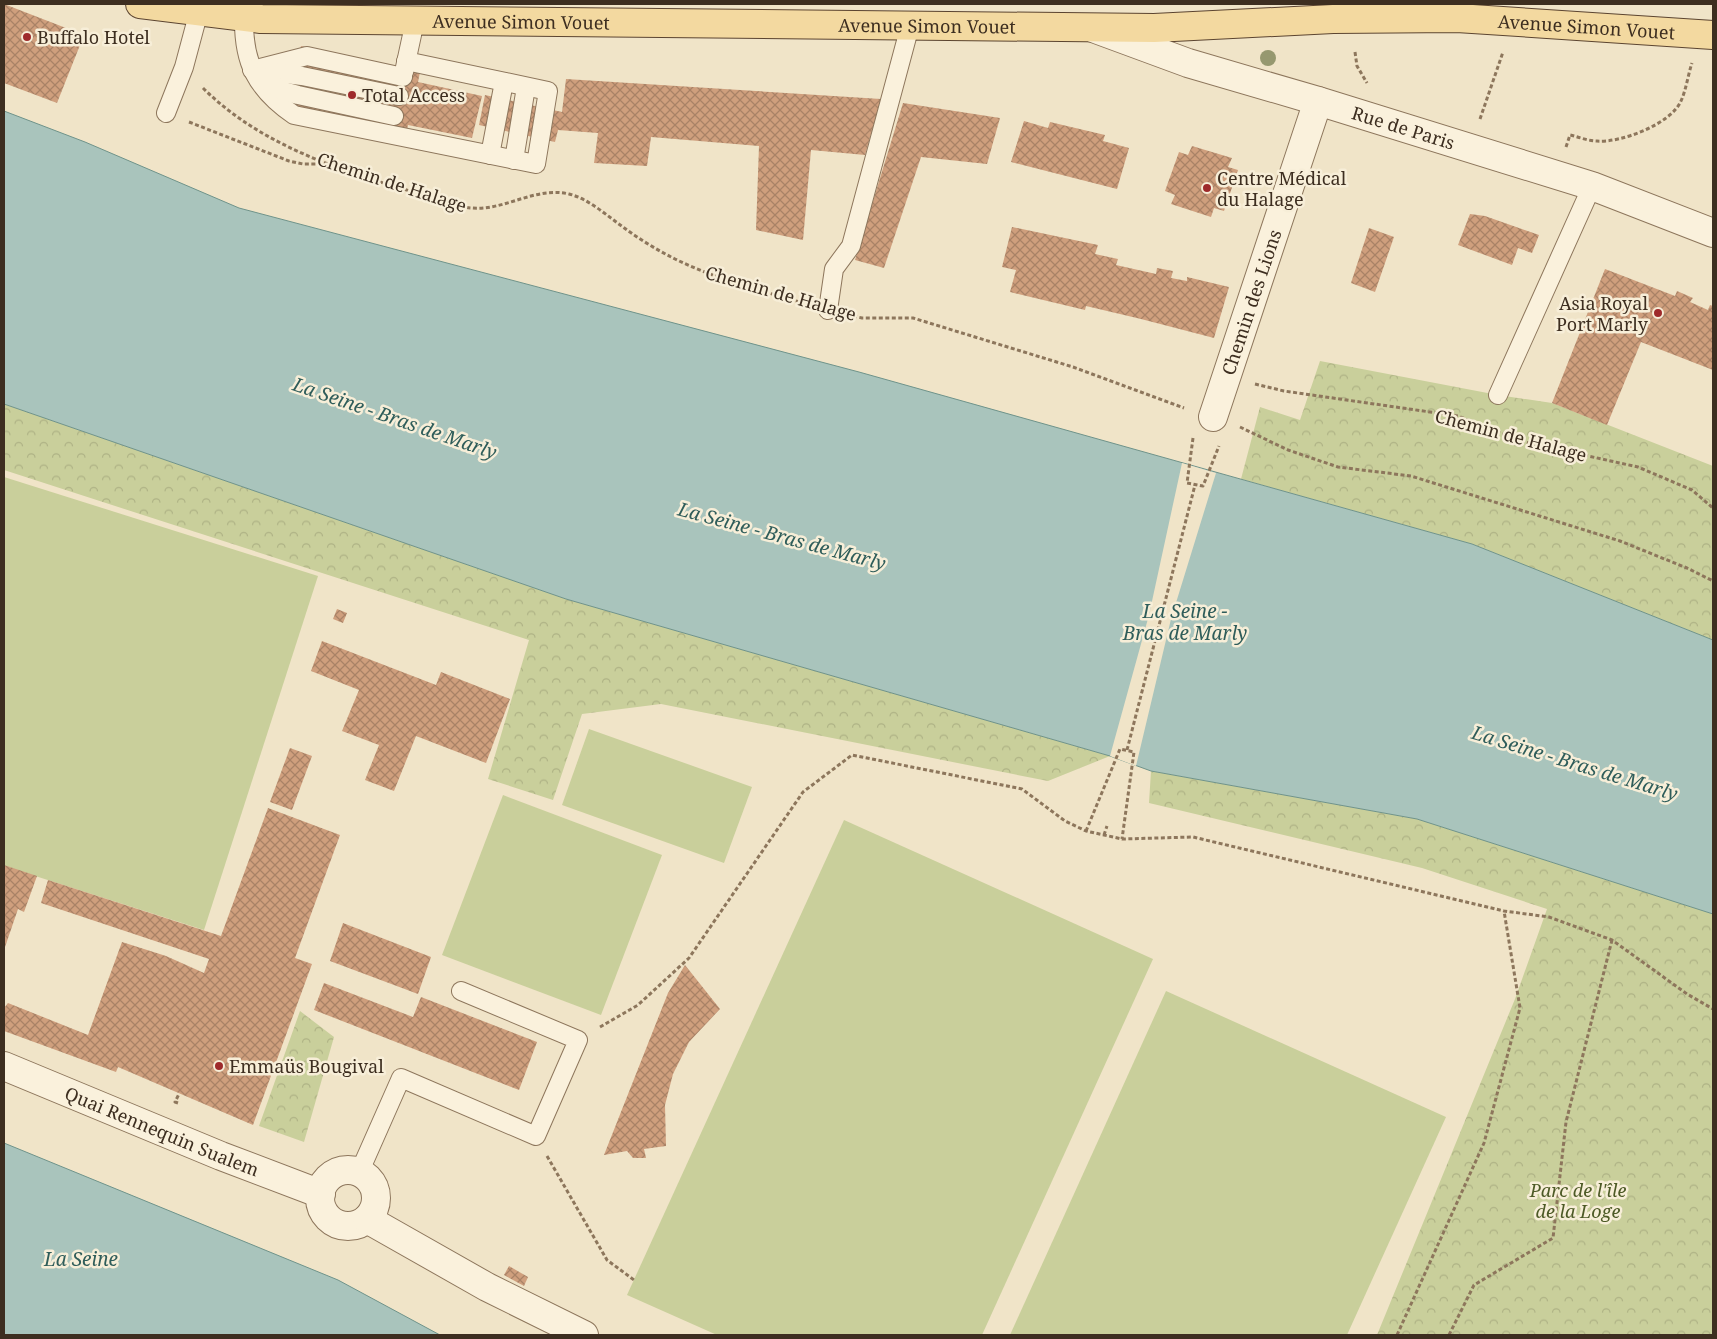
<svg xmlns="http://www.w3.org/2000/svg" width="1717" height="1339" font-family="'Noto Serif',serif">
	<defs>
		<pattern id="forest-crowns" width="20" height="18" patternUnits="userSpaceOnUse" patternTransform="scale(1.25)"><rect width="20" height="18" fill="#c9cf9b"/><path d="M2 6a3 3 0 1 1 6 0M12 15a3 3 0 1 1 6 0" fill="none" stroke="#aeb285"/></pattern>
		<pattern id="building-cross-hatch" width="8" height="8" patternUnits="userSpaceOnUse" patternTransform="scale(1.25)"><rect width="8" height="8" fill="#cf9f7d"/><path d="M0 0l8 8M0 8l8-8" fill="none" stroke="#a98266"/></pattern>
	</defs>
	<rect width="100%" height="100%" fill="#f0e4c8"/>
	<g fill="#c9cf9b">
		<path d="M 4,477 L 318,576 L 204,930 L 4,866 Z"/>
		<path d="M 589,729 L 752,787 L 724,863 L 562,805 Z"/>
		<path d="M 503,795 L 662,855 L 601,1015 L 442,955 Z"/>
		<path d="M 844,820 L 1153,959 L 982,1335 L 717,1335 L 627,1295 Z"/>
		<path d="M 1166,991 L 1446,1117 L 1347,1335 L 1010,1335 Z"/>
	</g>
	<g fill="url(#forest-crowns)">
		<path d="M 1320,361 L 1498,395 L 1552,403 L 1713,466 L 1713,640 L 1472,544 L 1241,479 L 1260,407 L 1300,420 Z"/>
		<path d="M 4,404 L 566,599 L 1110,756 L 1048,781 L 661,704 L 582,714 L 553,800 L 488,779 L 529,640 L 4,470 Z"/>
		<path d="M 1151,771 L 1417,819 L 1713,914 L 1713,1335 L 1377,1335 L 1515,999 L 1547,909 L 1422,868 L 1149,803 Z"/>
		<path d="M 300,1011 L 334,1037 L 304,1142 L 259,1126 Z"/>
	</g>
	<g fill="#a9c4bc" stroke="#6f938a">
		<path d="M 4,111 L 85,142 L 239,208 L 859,372 L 1472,544 L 1713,640 L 1713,914 L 1417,819 L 1151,771 L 1110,756 L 566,599 L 4,404 Z"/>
		<path d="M 4,1143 L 338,1280 L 440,1335 L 4,1335 Z"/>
	</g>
	<path fill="#f0e4c8" d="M 1182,463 L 1216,473 L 1171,619 L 1136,766 L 1110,756 L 1149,615 Z"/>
	<g fill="url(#building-cross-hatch)">
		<path d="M 4,4 L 84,35 L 57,103 L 4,83 Z"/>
		<path d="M 301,46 L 420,72 L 418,82 L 482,96 L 472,138 L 408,125 L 404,145 L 284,119 Z"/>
		<path d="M 566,79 L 881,99 L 865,155 L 811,150 L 803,240 L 756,230 L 759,146 L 651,137 L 647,166 L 594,163 L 598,133 L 558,130 L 555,142 L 479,125 L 485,95 L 562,112 Z"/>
		<path d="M 903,103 L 1000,118 L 987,164 L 921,157 L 884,268 L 855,260 Z"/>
		<path d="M 1024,121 L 1048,128 L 1050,122 L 1105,135 L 1103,141 L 1129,148 L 1117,189 L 1011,162 Z"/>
		<path d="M 1192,146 L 1232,158 L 1228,167 L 1238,170 L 1224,211 L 1214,208 L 1211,217 L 1171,204 L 1175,195 L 1165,191 L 1179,152 L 1188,155 Z"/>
		<path d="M 1470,214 L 1485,216 L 1539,235 L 1532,253 L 1518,248 L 1512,265 L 1458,245 Z"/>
		<path d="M 1012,227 L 1098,245 L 1095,254 L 1118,259 L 1116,265 L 1156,274 L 1157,268 L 1173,271 L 1171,278 L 1187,281 L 1187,277 L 1229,287 L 1214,338 L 1141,319 L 1086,306 L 1085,310 L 1010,292 L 1016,270 L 1002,267 Z"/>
		<path d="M 1369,228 L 1394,237 L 1375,292 L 1351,283 Z"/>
		<path d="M 1605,269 L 1675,296 L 1677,291 L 1693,298 L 1690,302 L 1708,310 L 1710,305 L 1713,306 L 1713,370 L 1641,342 L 1607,425 L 1552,403 Z"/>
		<path d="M 337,609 L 347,613 L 343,623 L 333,619 Z"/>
		<path d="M 322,641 L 436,685 L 441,672 L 510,699 L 486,763 L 416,736 L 394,791 L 365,780 L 379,745 L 342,731 L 359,690 L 311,671 Z"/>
		<path d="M 290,748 L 312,756 L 292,810 L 270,802 Z"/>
		<path d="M 268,808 L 340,835 L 295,958 L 312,964 L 253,1125 L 118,1067 L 116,1072 L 4,1031 L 4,1008 L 8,1003 L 88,1035 L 122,942 L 166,956 L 204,973 L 209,959 L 41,903 L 48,880 L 221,936 Z"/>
		<path d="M 4,865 L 37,876 L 24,912 L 18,909 L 4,950 Z"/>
		<path d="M 343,923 L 431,957 L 418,994 L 330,961 Z"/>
		<path d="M 685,965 L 720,1009 L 689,1042 L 673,1074 L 665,1105 L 666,1146 L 644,1149 L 646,1158 L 633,1158 L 627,1151 L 604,1155 L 668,993 Z"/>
		<path d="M 324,983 L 413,1017 L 421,997 L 537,1042 L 519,1090 L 314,1010 Z"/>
		<path d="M 509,1266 L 528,1277 L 524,1286 L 504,1275 Z"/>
	</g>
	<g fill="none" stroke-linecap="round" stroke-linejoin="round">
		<g stroke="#8d765c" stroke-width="20">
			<g id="service">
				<path d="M 244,17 C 243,62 256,89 294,115 L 536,164 L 548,91 L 406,61"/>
				<path d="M 252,70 L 307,56 L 403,77"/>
				<path d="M 262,71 L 302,76 L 399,96"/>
				<path d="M 404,72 L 415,21"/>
				<path d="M 260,76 L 283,91 L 298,95 L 394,116"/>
				<path d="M 166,113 L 184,67 L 199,11"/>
				<path d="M 490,155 L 504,82"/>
				<path d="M 514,160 L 526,87"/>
				<path d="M 828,310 L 834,269 L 851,246 L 910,26"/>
				<path d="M 1498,395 L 1592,186"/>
				<path d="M 359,1173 L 401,1078 L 536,1136 L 578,1040 L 461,991"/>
			</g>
		</g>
		<g stroke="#8d765c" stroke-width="30">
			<g id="minor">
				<path id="s1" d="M 1093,28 L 1188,63 L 1318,101 L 1592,186 L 1713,233"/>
				<path id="s2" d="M 1213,417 L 1318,101"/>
				<path id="s3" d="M 4,1066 L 221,1156 L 321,1194"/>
				<circle cx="348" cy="1198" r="28"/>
				<path d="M 367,1219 L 487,1287 L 584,1335"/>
			</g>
		</g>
		<g stroke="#5b4430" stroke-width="30">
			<g id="primary">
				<path id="s4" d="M 140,4 L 261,19 L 1154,28 L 1333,19 L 1457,18 L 1713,35"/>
			</g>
		</g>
		<g stroke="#8d765c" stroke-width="3" stroke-dasharray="4 2.5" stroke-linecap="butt">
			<path d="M 1355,52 L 1357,66 L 1367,83"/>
			<path d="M 203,88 C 260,145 341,171 417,193 C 435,198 454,207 472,208 C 504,211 536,186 569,194 C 589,199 606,215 623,227 C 639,239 657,250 675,259 C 716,279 759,290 803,303"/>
			<path d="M 1480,119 L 1503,52"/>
			<path d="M 189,122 L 289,161 L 303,164 L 330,164"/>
			<path d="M 1566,147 L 1570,135 C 1579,137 1588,141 1597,141 C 1621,143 1671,124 1681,101 C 1686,90 1688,75 1692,63"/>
			<path d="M 853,316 L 862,318 L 913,318 L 1073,367 L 1184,408"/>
			<path d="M 1255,384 L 1284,391 L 1458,416 L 1520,441 L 1638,467 L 1692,490 L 1713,508"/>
			<path d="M 1240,427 L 1288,450 L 1338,467 L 1411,476 L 1620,541 L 1687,568 L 1713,581"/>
			<path d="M 1193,438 L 1187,483 L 1203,486 L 1219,446"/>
			<path d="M 1127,750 L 1195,485"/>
			<path d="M 1086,831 L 1120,749 L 1134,752 L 1122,839"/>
			<path d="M 1104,835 L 1107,826"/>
			<path d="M 600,1027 L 638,1005 L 689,958 L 803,792 L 852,755 L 1022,789 L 1065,821 L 1086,831 L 1122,839 L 1193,837 L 1504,911 L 1549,917 L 1612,940 L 1687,994 L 1713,1009"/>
			<path d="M 178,1103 L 175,1102 L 179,1094"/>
			<path d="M 547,1156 L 607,1260 L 634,1280"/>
			<path d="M 1397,1335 L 1484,1143 L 1520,1008 L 1504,911"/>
			<path d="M 1449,1335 L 1474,1285 L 1553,1238 L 1566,1122 L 1612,940"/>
		</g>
		<use href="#service" stroke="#faf1dc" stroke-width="18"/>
		<use href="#minor" stroke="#faf1dc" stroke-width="28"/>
		<use href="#primary" stroke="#f3d9a0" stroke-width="28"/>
	</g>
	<circle fill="#96986f" cx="1268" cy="58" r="8"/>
	<g fill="#9e2a2b" stroke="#f7eed8" stroke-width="2">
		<circle cx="27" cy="37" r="5"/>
		<circle cx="352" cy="95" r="5"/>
		<circle cx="1207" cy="188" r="5"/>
		<circle cx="1658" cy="313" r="5"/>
		<circle cx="219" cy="1066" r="5"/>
	</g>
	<g text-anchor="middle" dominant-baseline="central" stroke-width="5" stroke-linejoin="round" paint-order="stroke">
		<g font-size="18" fill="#3d2e20" stroke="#f7eed8">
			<text stroke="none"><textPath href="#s4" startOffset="382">Avenue Simon Vouet</textPath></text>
			<text stroke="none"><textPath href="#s4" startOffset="1448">Avenue Simon Vouet</textPath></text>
			<text stroke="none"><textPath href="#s4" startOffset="788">Avenue Simon Vouet</textPath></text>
			<text stroke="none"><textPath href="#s1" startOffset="326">Rue de Paris</textPath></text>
			<text transform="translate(392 182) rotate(18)">Chemin de Halage</text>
			<text transform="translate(781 293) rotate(16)">Chemin de Halage</text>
			<text stroke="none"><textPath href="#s2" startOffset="121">Chemin des Lions</textPath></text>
			<text transform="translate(1511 435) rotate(15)">Chemin de Halage</text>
			<text stroke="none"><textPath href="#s3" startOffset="171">Quai Rennequin Sualem</textPath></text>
		</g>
		<g font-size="18" fill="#3d2e20" stroke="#f7eed8" text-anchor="start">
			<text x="37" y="37">Buffalo Hotel</text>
			<text x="362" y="95">Total Access</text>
			<text x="1217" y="178">Centre Médical<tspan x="1217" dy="21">du Halage</tspan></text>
			<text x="1648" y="303" text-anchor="end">Asia Royal<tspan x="1648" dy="21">Port Marly</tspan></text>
			<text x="229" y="1066">Emmaüs Bougival</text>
		</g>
		<g font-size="18" font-style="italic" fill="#4d5a26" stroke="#f7eed8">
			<text x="1578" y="1190">Parc de l'île<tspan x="1578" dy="21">de la Loge</tspan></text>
		</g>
		<g font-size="19" font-style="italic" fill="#2f5d5a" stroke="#f7eed8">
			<text transform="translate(395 418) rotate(19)">La Seine - Bras de Marly</text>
			<text transform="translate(782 536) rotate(15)">La Seine - Bras de Marly</text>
			<text x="1185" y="611">La Seine -<tspan x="1185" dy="22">Bras de Marly</tspan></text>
			<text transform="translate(1575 763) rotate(17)">La Seine - Bras de Marly</text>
			<text x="81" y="1259">La Seine</text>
		</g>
	</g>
	<rect width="1717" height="1339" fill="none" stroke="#3d2e20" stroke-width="10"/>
</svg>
